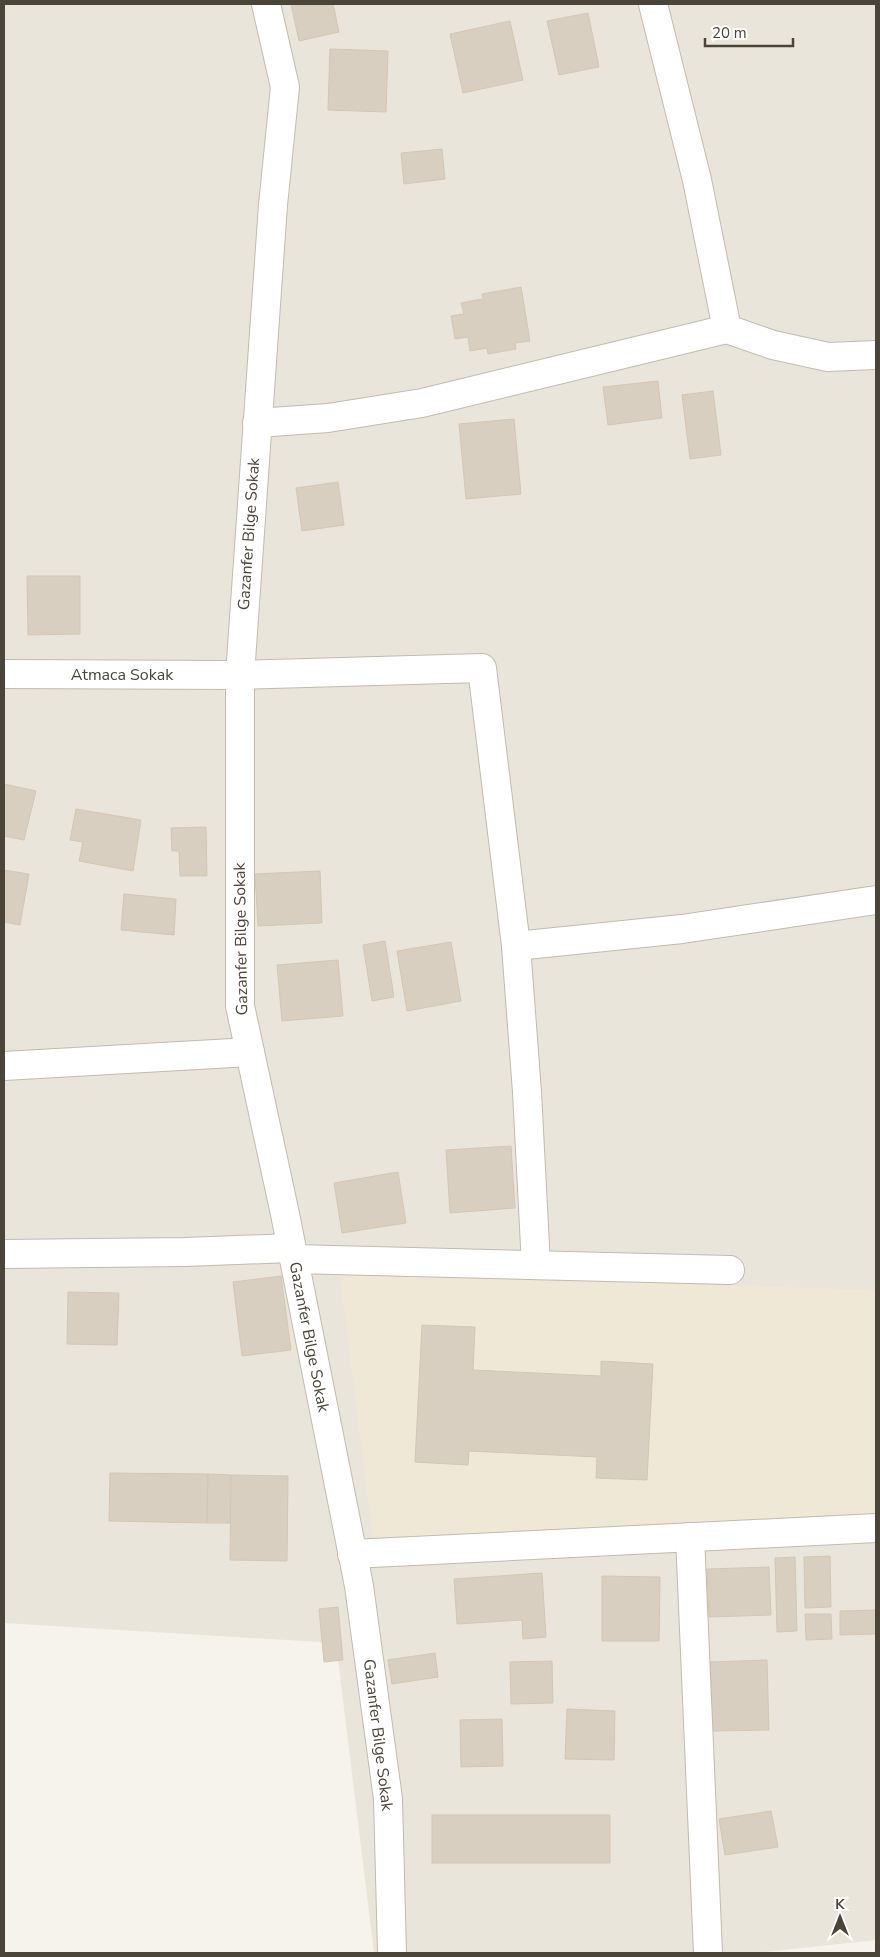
<svg xmlns="http://www.w3.org/2000/svg" width="880" height="1957" font-family="'Nunito Sans',sans-serif">
	<rect width="100%" height="100%" fill="#f6f3ec"/>
	<path fill="#eae5da" d="M 4,4 L 876,4 L 876,1940 L 755,1953 L 374,1953 L 336,1643 L 4,1623 Z"/>
	<path fill="#efe8d6" d="M 340,1273 L 876,1290 L 876,1519 L 373,1538 Z"/>
	<g fill="#d8cfc1" stroke="#d3c7b4">
		<path d="M 291,4 L 333,4 L 339,32 L 299,41 Z"/>
		<path d="M 588,13 L 599,67 L 559,75 L 547,21 Z"/>
		<path d="M 510,21 L 523,80 L 463,93 L 450,34 Z"/>
		<path d="M 330,49 L 388,51 L 386,112 L 328,110 Z"/>
		<path d="M 442,149 L 445,179 L 404,184 L 401,153 Z"/>
		<path d="M 521,287 L 530,341 L 515,343 L 516,349 L 488,354 L 487,348 L 470,351 L 468,337 L 455,339 L 451,316 L 464,314 L 461,303 L 483,299 L 482,294 Z"/>
		<path d="M 658,381 L 662,418 L 608,425 L 603,387 Z"/>
		<path d="M 713,391 L 721,455 L 690,459 L 682,395 Z"/>
		<path d="M 514,419 L 521,494 L 466,499 L 459,424 Z"/>
		<path d="M 338,482 L 344,525 L 302,531 L 296,488 Z"/>
		<path d="M 27,576 L 80,576 L 80,634 L 28,635 Z"/>
		<path d="M 4,784 L 36,791 L 24,840 L 4,836 Z"/>
		<path d="M 76,809 L 141,820 L 133,871 L 79,861 L 83,842 L 70,840 Z"/>
		<path d="M 206,827 L 207,876 L 180,876 L 179,851 L 172,851 L 171,828 Z"/>
		<path d="M 4,870 L 29,874 L 20,925 L 4,922 Z"/>
		<path d="M 320,871 L 322,923 L 258,926 L 255,874 Z"/>
		<path d="M 124,894 L 176,899 L 174,935 L 121,930 Z"/>
		<path d="M 385,941 L 394,997 L 372,1001 L 363,945 Z"/>
		<path d="M 451,942 L 461,1001 L 407,1011 L 397,951 Z"/>
		<path d="M 338,960 L 343,1016 L 282,1021 L 277,965 Z"/>
		<path d="M 511,1146 L 515,1208 L 450,1213 L 446,1150 Z"/>
		<path d="M 398,1172 L 406,1223 L 342,1233 L 334,1183 Z"/>
		<path d="M 281,1276 L 291,1350 L 242,1356 L 233,1282 Z"/>
		<path d="M 68,1292 L 119,1293 L 117,1345 L 67,1344 Z"/>
		<path d="M 422,1325 L 475,1327 L 473,1370 L 601,1376 L 601,1361 L 653,1364 L 647,1480 L 596,1478 L 597,1457 L 469,1451 L 468,1465 L 415,1462 Z"/>
		<path d="M 110,1473 L 208,1474 L 207,1523 L 109,1521 Z"/>
		<path d="M 208,1474 L 231,1475 L 230,1523 L 207,1523 Z"/>
		<path d="M 231,1475 L 288,1476 L 287,1561 L 230,1560 Z"/>
		<path d="M 830,1556 L 831,1607 L 805,1608 L 804,1557 Z"/>
		<path d="M 795,1557 L 797,1631 L 777,1632 L 775,1558 Z"/>
		<path d="M 769,1567 L 771,1615 L 709,1617 L 707,1569 Z"/>
		<path d="M 542,1573 L 546,1637 L 523,1639 L 522,1620 L 457,1624 L 454,1579 Z"/>
		<path d="M 602,1576 L 660,1577 L 659,1641 L 602,1641 Z"/>
		<path d="M 338,1607 L 343,1660 L 324,1662 L 319,1609 Z"/>
		<path d="M 876,1610 L 876,1634 L 840,1635 L 840,1611 Z"/>
		<path d="M 805,1614 L 831,1614 L 832,1639 L 806,1640 Z"/>
		<path d="M 435,1653 L 438,1677 L 392,1684 L 388,1660 Z"/>
		<path d="M 767,1660 L 769,1730 L 712,1731 L 710,1662 Z"/>
		<path d="M 552,1661 L 553,1703 L 511,1704 L 510,1662 Z"/>
		<path d="M 567,1709 L 615,1711 L 614,1760 L 565,1759 Z"/>
		<path d="M 502,1719 L 503,1766 L 461,1767 L 460,1720 Z"/>
		<path d="M 771,1811 L 778,1847 L 725,1855 L 719,1819 Z"/>
		<rect x="432" y="1815" width="178" height="48"/>
	</g>
	<g fill="none" stroke-linecap="round" stroke-linejoin="round">
		<g stroke="#c2bbae" stroke-width="30">
			<g id="minor">
				<path d="M 266,4 L 285,87 L 273,205 L 240,675 L 240,1006 L 285,1214 L 359,1586 L 388,1799 L 392,1953"/>
				<path d="M 653,4 L 697,180 L 727,329 L 773,345 L 828,357 L 876,355"/>
				<path d="M 257,423 L 328,418 L 422,403 L 727,329"/>
				<path d="M 4,674 L 240,675 L 482,668 L 516,946 L 527,1092 L 536,1265"/>
				<path d="M 516,946 L 682,929 L 876,900"/>
				<path d="M 4,1066 L 250,1052"/>
				<path d="M 4,1254 L 185,1252 L 291,1248"/>
				<path d="M 294,1259 L 730,1270"/>
				<path d="M 690,1537 L 708,1953"/>
				<path d="M 352,1554 L 876,1528"/>
			</g>
		</g>
		<use href="#minor" stroke="#fff" stroke-width="28"/>
	</g>
	<g text-anchor="middle" dominant-baseline="central" stroke-width="4" stroke-linejoin="round" paint-order="stroke">
		<g font-size="16" fill="#4b4439" stroke="#fff">
			<text transform="translate(249 534) rotate(-86)">Gazanfer Bilge Sokak</text>
			<text x="122" y="675">Atmaca Sokak</text>
			<text transform="translate(241 939) rotate(-91)">Gazanfer Bilge Sokak</text>
			<text transform="translate(309 1337) rotate(79)">Gazanfer Bilge Sokak</text>
			<text transform="translate(378 1735) rotate(83)">Gazanfer Bilge Sokak</text>
		</g>
	</g>
	<rect width="880" height="1957" fill="none" stroke="#4b4439" stroke-width="10"/>
	<g transform="translate(840 1917)" stroke="#ffffff" stroke-width="4" paint-order="stroke">
	<path d="M0-4L9 19L0 12L-9 19Z" fill="#4b4439"/>
	<text y="-8" font-size="14" font-weight="bold" text-anchor="middle" fill="#4b4439">K</text>
	</g>
	<path d="M705 38v8h88v-8" fill="none" stroke="#4b4439" stroke-width="2.5"/>
	<text x="712" y="38" font-size="15" fill="#4b4439" stroke="#ffffff" stroke-width="4" paint-order="stroke">20 m</text>
</svg>
